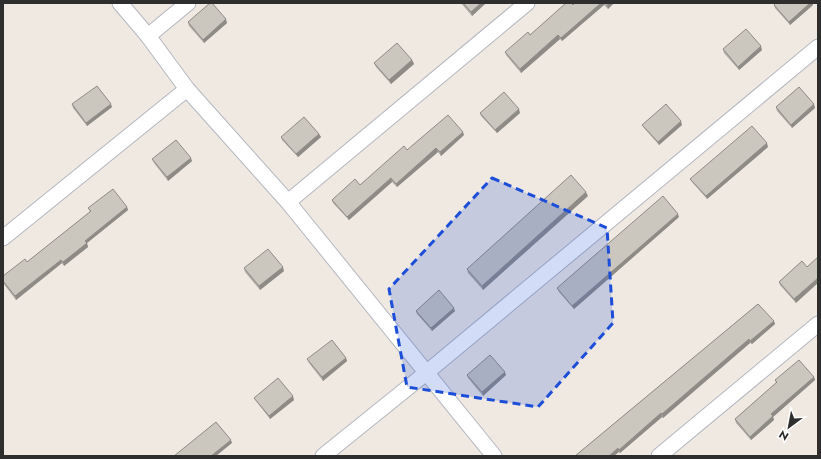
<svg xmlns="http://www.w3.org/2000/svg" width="821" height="459" font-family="Jost,sans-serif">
	<rect width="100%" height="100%" fill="#efe9e1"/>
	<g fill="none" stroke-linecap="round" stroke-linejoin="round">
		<g stroke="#b4b7c1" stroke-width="17">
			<g id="street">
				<path d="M 120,3 L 148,36 L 187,89 L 288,202 L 494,456"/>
				<path d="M 148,36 L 188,3"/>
				<path d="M 288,202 L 527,3"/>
				<path d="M 3,238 L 187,89"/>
				<path d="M 323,456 L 426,373 L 818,47"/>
				<path d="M 659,456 L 818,324"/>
			</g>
		</g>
		<use href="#street" stroke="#fff" stroke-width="15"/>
	</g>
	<g fill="#afaba4">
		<path d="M 461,3 L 486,3 L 472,16 Z"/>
		<path d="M 574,3 L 614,3 L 608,9 L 604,5 L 562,41 L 560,39 L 521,73 L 506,55 L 505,52 L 530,35 Z"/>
		<path d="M 776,3 L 813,3 L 813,5 L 790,25 L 775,8 L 774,5 Z"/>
		<path d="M 188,22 L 227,23 L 204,43 L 189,26 Z"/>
		<path d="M 723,49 L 762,50 L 739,70 L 724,53 Z"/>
		<path d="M 412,60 L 414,64 L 391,84 L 376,67 L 374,63 Z"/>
		<path d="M 72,104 L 112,107 L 87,126 L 73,108 Z"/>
		<path d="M 776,107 L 815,108 L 792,128 L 777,111 Z"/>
		<path d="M 480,113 L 520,113 L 497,133 L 481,116 Z"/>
		<path d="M 642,125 L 682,125 L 659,145 L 644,128 Z"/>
		<path d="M 319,134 L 321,137 L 298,157 L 282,140 L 281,137 Z"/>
		<path d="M 464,135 L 441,156 L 438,152 L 397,187 L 392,182 L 349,220 L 333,203 L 332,200 L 360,185 L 407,150 Z"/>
		<path d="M 768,147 L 707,199 L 692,182 L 690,179 Z"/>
		<path d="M 152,159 L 192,161 L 168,181 L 154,163 Z"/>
		<path d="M 588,196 L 483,290 L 468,273 L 467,269 Z"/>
		<path d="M 127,207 L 128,210 L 87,243 L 88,247 L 64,266 L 62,263 L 16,300 L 3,283 L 3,276 L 27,262 L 90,212 L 88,208 Z"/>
		<path d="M 679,217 L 574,309 L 559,292 L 557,288 Z"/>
		<path d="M 802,261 L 796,303 L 780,285 L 779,282 Z"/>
		<path d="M 244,268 L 284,271 L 260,290 L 245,272 Z"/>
		<path d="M 758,304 L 775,324 L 752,344 L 750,343 L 663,418 L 662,417 L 620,453 L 619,452 L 575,456 Z"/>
		<path d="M 416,311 L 455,311 L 432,331 L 417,314 Z"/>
		<path d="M 346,358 L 347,361 L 323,381 L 309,363 L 307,359 Z"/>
		<path d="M 467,375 L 506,375 L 483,396 L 468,378 Z"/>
		<path d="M 814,377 L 815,380 L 773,417 L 774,420 L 751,440 L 736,423 L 735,419 L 776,383 L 775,380 Z"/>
		<path d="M 254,398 L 294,400 L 270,419 L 256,401 Z"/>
	</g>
	<g fill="#8e8b86">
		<path d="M 481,3 L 486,3 L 472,16 L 471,12 Z"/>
		<path d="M 601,3 L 604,3 L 604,5 L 562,41 L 561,38 Z"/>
		<path d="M 609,3 L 614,3 L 608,9 L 607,5 Z"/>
		<path d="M 810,3 L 813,3 L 813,5 L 790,25 L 789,22 Z"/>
		<path d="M 226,19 L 227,23 L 204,43 L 203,40 Z"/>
		<path d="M 558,35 L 560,39 L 521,73 L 520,69 Z"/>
		<path d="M 761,46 L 762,50 L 739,70 L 738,67 Z"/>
		<path d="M 412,60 L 414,64 L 391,84 L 389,80 Z"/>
		<path d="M 111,104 L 112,107 L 87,126 L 86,123 Z"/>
		<path d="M 814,104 L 815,108 L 792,128 L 791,125 Z"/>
		<path d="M 519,109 L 520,113 L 497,133 L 495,130 Z"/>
		<path d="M 681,121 L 682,125 L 659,145 L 658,142 Z"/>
		<path d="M 463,132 L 464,135 L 441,156 L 440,152 Z"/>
		<path d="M 319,134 L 321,137 L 298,157 L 296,154 Z"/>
		<path d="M 767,143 L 768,147 L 707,199 L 706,196 Z"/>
		<path d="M 436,148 L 438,152 L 397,187 L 396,184 Z"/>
		<path d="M 191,158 L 192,161 L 168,181 L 167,177 Z"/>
		<path d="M 391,178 L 392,182 L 349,220 L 347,217 Z"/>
		<path d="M 586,192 L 588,196 L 483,290 L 482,286 Z"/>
		<path d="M 127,207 L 128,210 L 87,243 L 88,247 L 64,266 L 63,262 L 85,241 Z"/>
		<path d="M 678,214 L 679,217 L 574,309 L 572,306 Z"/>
		<path d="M 61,260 L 62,263 L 16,300 L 15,296 Z"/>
		<path d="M 283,267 L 284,271 L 260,290 L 259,286 Z"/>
		<path d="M 818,278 L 818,283 L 796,303 L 794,299 Z"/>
		<path d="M 454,308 L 455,311 L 432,331 L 431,328 Z"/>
		<path d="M 774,321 L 775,324 L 752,344 L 750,341 Z"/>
		<path d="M 749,339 L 750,343 L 663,418 L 662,414 Z"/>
		<path d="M 346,358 L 347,361 L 323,381 L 322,377 Z"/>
		<path d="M 505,372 L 506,375 L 483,396 L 482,392 Z"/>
		<path d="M 814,377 L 815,380 L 773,417 L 774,420 L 751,440 L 750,437 L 771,414 Z"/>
		<path d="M 293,396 L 294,400 L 270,419 L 269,416 Z"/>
		<path d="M 661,413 L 662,417 L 620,453 L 619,450 Z"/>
		<path d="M 231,440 L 232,443 L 216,456 L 211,456 Z"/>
		<path d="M 618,448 L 619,452 L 614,456 L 609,456 Z"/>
	</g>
	<g fill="#cbc7bf" stroke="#8e8b86">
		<path d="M 210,3 L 212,3 L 226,19 L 203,40 L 188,22 Z"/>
		<path d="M 463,3 L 481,3 L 471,12 Z"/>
		<path d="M 566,3 L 571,3 L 573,5 L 574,3 L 601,3 L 561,38 L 558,35 L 520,69 L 505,52 L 528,32 L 530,35 Z"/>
		<path d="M 776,3 L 810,3 L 789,22 L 774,5 Z"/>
		<path d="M 746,29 L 761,46 L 738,67 L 723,49 Z"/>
		<path d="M 397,43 L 412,60 L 389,80 L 374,63 Z"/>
		<path d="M 97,86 L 111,104 L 86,123 L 72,104 Z"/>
		<path d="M 799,87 L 814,104 L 791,125 L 776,107 Z"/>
		<path d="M 504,92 L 519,109 L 495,130 L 480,113 Z"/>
		<path d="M 666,104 L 681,121 L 658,142 L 642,125 Z"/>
		<path d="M 448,115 L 463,132 L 440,152 L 436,148 L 396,184 L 391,178 L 347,217 L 332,200 L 355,179 L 360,185 L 404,146 L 407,150 Z"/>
		<path d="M 304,117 L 319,134 L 296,154 L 281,137 Z"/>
		<path d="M 752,126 L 767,143 L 706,196 L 690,179 Z"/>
		<path d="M 176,140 L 191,158 L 167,177 L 152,159 Z"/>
		<path d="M 571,175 L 586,192 L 482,286 L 467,269 Z"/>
		<path d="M 113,189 L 127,207 L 85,241 L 87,243 L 63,262 L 61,260 L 15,296 L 3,281 L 3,276 L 25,259 L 27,262 L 91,211 L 88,208 Z"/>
		<path d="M 663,196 L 678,214 L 572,306 L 557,288 Z"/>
		<path d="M 268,249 L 283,267 L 259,286 L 244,268 Z"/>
		<path d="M 818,257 L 818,278 L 794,299 L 779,282 L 802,261 L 807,267 Z"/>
		<path d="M 439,290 L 454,308 L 431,328 L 416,311 Z"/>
		<path d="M 758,304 L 774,321 L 750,341 L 749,339 L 662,414 L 661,413 L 619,450 L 618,448 L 609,456 L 575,456 Z"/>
		<path d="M 332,340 L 346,358 L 322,377 L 307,359 Z"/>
		<path d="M 490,355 L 505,372 L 482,392 L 467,375 Z"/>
		<path d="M 799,360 L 814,377 L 771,414 L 773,416 L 750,437 L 735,419 L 777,382 L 775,380 Z"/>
		<path d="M 278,378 L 293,396 L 269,416 L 254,398 Z"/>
		<path d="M 216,422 L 231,440 L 211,456 L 174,456 Z"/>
	</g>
	<path fill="#1d4ed8" fill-opacity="0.2" stroke="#1d4ed8" stroke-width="3" stroke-dasharray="8 5" stroke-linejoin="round" d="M 492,178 L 607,228 L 613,323 L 538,407 L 407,387 L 389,289 Z"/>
	<rect width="821" height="459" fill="none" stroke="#2e2e2e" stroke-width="8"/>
	<g transform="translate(789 427) rotate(212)" stroke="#ffffff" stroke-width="3" paint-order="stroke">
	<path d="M0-3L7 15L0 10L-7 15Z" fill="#2e2e2e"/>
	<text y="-6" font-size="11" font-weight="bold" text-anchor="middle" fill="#2e2e2e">N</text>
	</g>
</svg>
